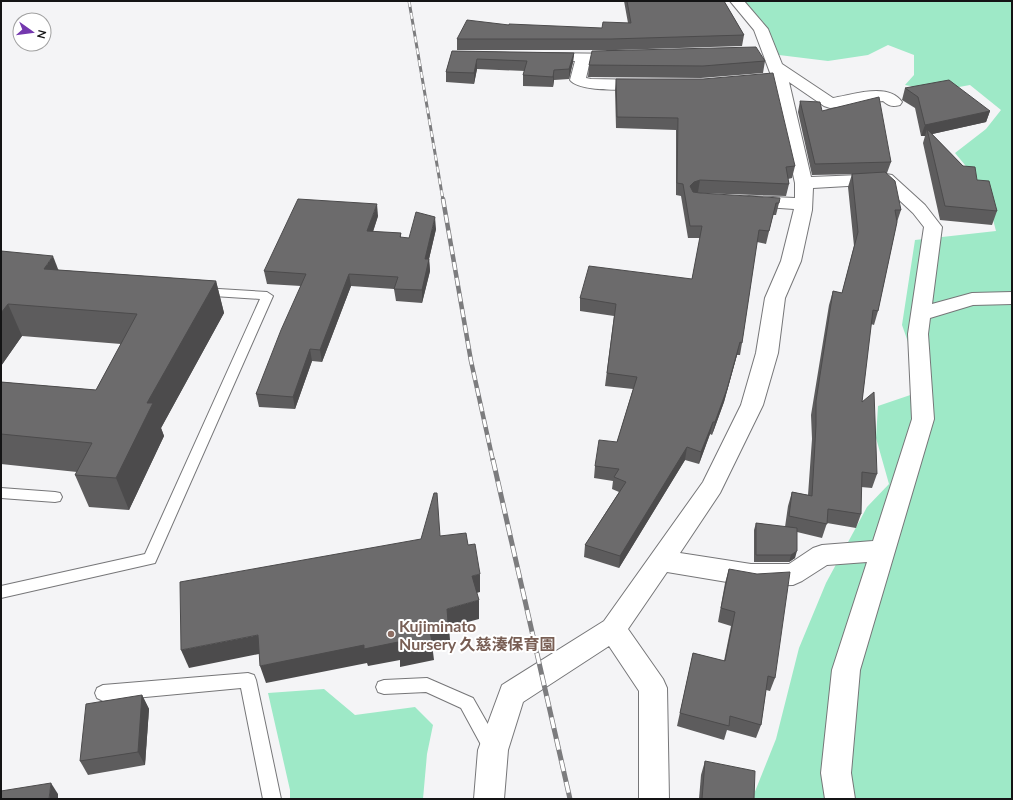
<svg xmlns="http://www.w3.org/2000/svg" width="1013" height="800" font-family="Lato,'Noto Sans JP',sans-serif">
	<rect width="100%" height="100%" fill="#f4f4f6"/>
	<g fill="#9ee9c7">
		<path d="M 744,1 L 1012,1 L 1012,799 L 752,799 L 776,739 L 799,648 L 826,583 L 867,507 L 889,484 L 876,438 L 878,406 L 925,390 L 902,325 L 915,240 L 996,231 L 985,189 L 955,153 L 986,129 L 1001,110 L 970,85 L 937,91 L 905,85 L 914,75 L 914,55 L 888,45 L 868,55 L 828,61 L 779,55 L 763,22 Z"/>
		<path d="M 324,689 L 355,715 L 415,707 L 433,725 L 427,754 L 423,799 L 290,799 L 290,790 L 268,693 Z"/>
	</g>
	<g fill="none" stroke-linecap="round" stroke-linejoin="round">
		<g stroke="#767678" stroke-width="2">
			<g id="service">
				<path d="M 202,288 L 267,292 L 273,296 L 155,563 L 1,598 L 1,586 L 145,554 L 260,299 L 198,295 L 196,292 Z"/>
				<path d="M 1,488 L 55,492 L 60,493 L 62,497 L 60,501 L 55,502 L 1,498 Z"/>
				<path d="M 248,673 L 254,675 L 256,680 L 281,799 L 263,799 L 241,688 L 103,701 L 97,698 L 95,693 L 97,688 L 103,685 Z"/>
				<path d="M 427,678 L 473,698 L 498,742 L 501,748 L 498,754 L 492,756 L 486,754 L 461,708 L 426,692 L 384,694 L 378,692 L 376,687 L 378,682 L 384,680 Z"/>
			</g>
		</g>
		<g stroke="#767678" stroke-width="2">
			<g id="minor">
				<path d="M 730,1 L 744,1 L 768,29 L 782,64 L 833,98 C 853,95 888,82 902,102 L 900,105 C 892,107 889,106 883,101 L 830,108 L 824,106 L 789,82 L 811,177 L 886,174 L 892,175 L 925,205 L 942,227 L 932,304 L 972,293 L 1012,292 L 1012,304 L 973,305 L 930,318 L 928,334 L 934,419 L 860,670 L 851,773 L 855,799 L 825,799 L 821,773 L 832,670 L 867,562 L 827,565 L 802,581 L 793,585 L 751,586 L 667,572 L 628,629 L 663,679 L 667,688 L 669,799 L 639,799 L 639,691 L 609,646 L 523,702 L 508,750 L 504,799 L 474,799 L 478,750 L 502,685 L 604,621 L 703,482 L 741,405 L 756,353 L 765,298 L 781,261 L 794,209 L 749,206 L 743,205 L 740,201 L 743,197 L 749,196 L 795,198 L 795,183 L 772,78 L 754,30 ZM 882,184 L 913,213 L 924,227 L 908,334 L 912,419 L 873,541 L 822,545 L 813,548 L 789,564 L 751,564 L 680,553 L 720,493 L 763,405 L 778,353 L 785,298 L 801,261 L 812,210 L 813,188 Z"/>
				<path d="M 543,53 L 626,54 L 628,57 L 626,60 L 590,61 L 586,78 L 591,79 L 645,80 L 650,82 L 653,85 L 650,88 L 645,90 C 629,89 580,93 570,80 L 575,61 L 538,60 L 536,57 L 538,54 Z"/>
			</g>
		</g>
		<use href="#service" fill="#fff" fill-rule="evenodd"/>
		<use href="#minor" fill="#fff" fill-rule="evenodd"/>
		<g stroke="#7c7c7e" stroke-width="3">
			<path id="rail-far2" d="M 409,1 L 443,200"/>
		</g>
		<g stroke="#7c7c7e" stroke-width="4.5">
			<path id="rail-far1" d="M 443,199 L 471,361 L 493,461"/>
		</g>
		<g stroke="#7c7c7e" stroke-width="5">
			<path id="rail" d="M 493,460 L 570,799"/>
		</g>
		<use href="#rail-far2" stroke="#fff" stroke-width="2" stroke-dasharray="6" stroke-linecap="butt"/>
		<use href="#rail-far1" stroke="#fff" stroke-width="3" stroke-dasharray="8" stroke-linecap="butt"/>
		<use href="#rail" stroke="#fff" stroke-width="3.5" stroke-dasharray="11" stroke-linecap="butt"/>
	</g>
	<g fill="#5d5c5d">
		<path d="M 624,1 L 724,1 L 744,35 L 742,46 L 616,50 L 765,61 L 763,73 L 701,78 L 588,77 L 589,65 L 607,50 L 457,50 L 457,39 L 602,28 L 628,23 Z"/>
		<path d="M 452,51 L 574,53 L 573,62 L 569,79 L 554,80 L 553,87 L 523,86 L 523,75 L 525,71 L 477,69 L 474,84 L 446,82 L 446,72 Z"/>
		<path d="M 616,79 L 795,166 L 792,178 L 788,179 L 789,184 L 786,196 L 697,193 L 779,203 L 776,215 L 773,215 L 766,244 L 757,242 L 742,343 L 740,355 L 737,355 L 724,402 L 712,435 L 710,434 L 699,464 L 685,460 L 619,568 L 584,557 L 585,545 L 619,492 L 612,489 L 613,481 L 594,478 L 595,466 L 617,442 L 633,389 L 605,386 L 614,316 L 580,311 L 580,298 L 692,279 L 700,238 L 688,238 L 681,196 L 676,195 L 676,130 L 616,128 L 615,90 Z"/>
		<path d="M 905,88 L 990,111 L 986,122 L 932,134 L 977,180 L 997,211 L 992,225 L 940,220 L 923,143 L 925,136 L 921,136 L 915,108 L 902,100 Z"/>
		<path d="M 800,101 L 822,111 L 891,162 L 887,173 L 886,173 L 901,210 L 897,222 L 878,311 L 874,325 L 871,324 L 862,402 L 877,474 L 872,488 L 861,487 L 861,514 L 856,528 L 827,523 L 822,538 L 797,532 L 795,558 L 789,562 L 754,562 L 754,530 L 756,523 L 785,527 L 788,506 L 792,492 L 808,495 L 812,439 L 811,415 L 829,305 L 833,291 L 842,293 L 854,246 L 848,187 L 852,174 L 862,174 L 812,175 L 798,112 Z"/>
		<path d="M 378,216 L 373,232 L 401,233 L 401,238 L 409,238 L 436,229 L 429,259 L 430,271 L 422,303 L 396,301 L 394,289 L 351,286 L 322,362 L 312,361 L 295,409 L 259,407 L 256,394 L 301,286 L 267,284 L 264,271 Z"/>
		<path d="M 1,251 L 59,270 L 216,281 L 224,313 L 161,428 L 164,436 L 129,510 L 89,507 L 75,475 L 77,472 L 1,464 L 1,382 L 96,390 L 121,344 L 22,336 L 1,366 Z"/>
		<path d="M 729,569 L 775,678 L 770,691 L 766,690 L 761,725 L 756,738 L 727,730 L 724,740 L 677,726 L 693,653 L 724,661 L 731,626 L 718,622 L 725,583 Z"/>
		<path d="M 142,695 L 149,709 L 145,765 L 88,775 L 80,761 Z"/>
		<path d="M 705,761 L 754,799 L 699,799 L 701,775 Z"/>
	</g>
	<g fill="#4c4b4c">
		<path d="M 574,53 L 573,62 L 569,79 L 569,69 Z"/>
		<path d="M 477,59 L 477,69 L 474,84 L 474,73 Z"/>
		<path d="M 554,70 L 554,80 L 553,87 L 553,77 Z"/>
		<path d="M 990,111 L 986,122 L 928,135 L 927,129 L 925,136 L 921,136 L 925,125 Z"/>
		<path d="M 700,180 L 698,192 L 692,194 L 690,186 L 694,182 Z"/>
		<path d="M 377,204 L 378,216 L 369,243 L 367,231 Z"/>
		<path d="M 435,217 L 436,229 L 429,259 L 430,271 L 422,303 L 422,290 L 425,259 Z"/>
		<path d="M 53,256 L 65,287 L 44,269 Z"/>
		<path d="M 349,274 L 351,286 L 322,362 L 320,350 Z"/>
		<path d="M 216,281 L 224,313 L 161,428 L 164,436 L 129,510 L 116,478 L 147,403 Z"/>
		<path d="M 8,304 L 22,336 L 1,366 L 1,313 Z"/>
		<path d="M 740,342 L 737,355 L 724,402 L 712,435 L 715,422 Z"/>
		<path d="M 310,349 L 312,361 L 295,409 L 293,397 Z"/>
		<path d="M 713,422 L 710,434 L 699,464 L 701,452 Z"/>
		<path d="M 687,447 L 685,460 L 619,568 L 620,556 Z"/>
		<path d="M 797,551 L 795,558 L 789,562 L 791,555 Z"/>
		<path d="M 480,574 L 480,592 L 473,594 L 472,576 Z"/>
		<path d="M 479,600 L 479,619 L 449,627 L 450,640 L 432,644 L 434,660 L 400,667 L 400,660 L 368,666 L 367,663 L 266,683 L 260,666 L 429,626 L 447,609 Z"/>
		<path d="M 258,635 L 264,653 L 189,668 L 181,650 Z"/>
		<path d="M 142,695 L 149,709 L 145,765 L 138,752 Z"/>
		<path d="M 51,783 L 58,794 L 58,799 L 49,799 Z"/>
	</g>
	<g fill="#6c6b6c" stroke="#4c4b4c">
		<path d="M 627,1 L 724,1 L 744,35 L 611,39 L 457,39 L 467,20 L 509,25 L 509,24 L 602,28 L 603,22 L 631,23 Z"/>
		<path d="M 756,47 L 765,61 L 703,66 L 589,65 L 592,51 Z"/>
		<path d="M 452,51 L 574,53 L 569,69 L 554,70 L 553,77 L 523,75 L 527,61 L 477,59 L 474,73 L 446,72 Z"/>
		<path d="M 773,73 L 795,166 L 786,167 L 789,184 L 700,180 L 694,182 L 690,186 L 693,192 L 700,193 L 780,198 L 779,203 L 776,203 L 769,231 L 759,230 L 742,343 L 740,342 L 727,389 L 715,422 L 713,422 L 701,452 L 687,447 L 620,556 L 585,545 L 626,482 L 614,477 L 619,469 L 595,466 L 599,440 L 617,442 L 637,377 L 607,373 L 616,304 L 580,298 L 589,266 L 692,279 L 702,226 L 690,226 L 683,184 L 677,183 L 678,118 L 617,117 L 616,79 L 703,79 Z"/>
		<path d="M 949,80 L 990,111 L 925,125 L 918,97 L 905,88 Z"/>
		<path d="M 879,97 L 891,162 L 815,164 L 800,101 L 820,102 L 822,111 Z"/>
		<path d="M 927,129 L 963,166 L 975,167 L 977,180 L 989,181 L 997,211 L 945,206 Z"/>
		<path d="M 885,172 L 895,181 L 901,210 L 895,210 L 897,222 L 878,311 L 873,310 L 862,402 L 874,392 L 877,474 L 862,472 L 861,514 L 828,509 L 827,524 L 789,516 L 792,492 L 812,496 L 816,425 L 816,401 L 833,291 L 842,293 L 858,232 L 852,174 Z"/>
		<path d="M 298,199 L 377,204 L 367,231 L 401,233 L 400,237 L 409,238 L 416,212 L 435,217 L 425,259 L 429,259 L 422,290 L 394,289 L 398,277 L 349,274 L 320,350 L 310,349 L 293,397 L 256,394 L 281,330 L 306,274 L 264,271 Z"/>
		<path d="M 1,251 L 53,256 L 44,269 L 216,281 L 147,403 L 153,403 L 116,478 L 75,475 L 92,443 L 1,434 L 1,382 L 96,390 L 137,314 L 8,304 L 1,313 Z"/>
		<path d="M 434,493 L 437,493 L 440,536 L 466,533 L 468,545 L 475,544 L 480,574 L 472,576 L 479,600 L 447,609 L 448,622 L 429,626 L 432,642 L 398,649 L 398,642 L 364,649 L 364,645 L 260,666 L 258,635 L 181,650 L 180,582 L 421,539 Z"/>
		<path d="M 756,523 L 797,528 L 797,551 L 791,555 L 756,555 Z"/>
		<path d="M 729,569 L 757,574 L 790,572 L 775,678 L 768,676 L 761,725 L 730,716 L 729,726 L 680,713 L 693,653 L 725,661 L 735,612 L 721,608 Z"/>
		<path d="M 142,695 L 138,752 L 80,761 L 86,704 Z"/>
		<path d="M 705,761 L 755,771 L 754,799 L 702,799 Z"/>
		<path d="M 51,783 L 49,799 L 1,799 L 1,791 Z"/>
	</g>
	<circle fill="#8d6e63" stroke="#fff" stroke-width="1.5" cx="391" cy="634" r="4"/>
	<g text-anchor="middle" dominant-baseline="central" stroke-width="4" stroke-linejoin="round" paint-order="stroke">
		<g font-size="16" font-weight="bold" fill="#785e54" stroke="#fff" text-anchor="start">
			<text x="399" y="625">Kujiminato<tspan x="399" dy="18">Nursery 久慈湊保育園</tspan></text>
		</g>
	</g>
	<rect width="1013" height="800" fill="none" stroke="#141415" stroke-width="4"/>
	<g transform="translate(32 32) rotate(104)"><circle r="19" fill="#ffffff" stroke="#a1a1a1"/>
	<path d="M0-3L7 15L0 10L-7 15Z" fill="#7438ae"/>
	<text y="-6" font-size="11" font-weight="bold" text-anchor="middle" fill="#141415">N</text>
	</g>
</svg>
